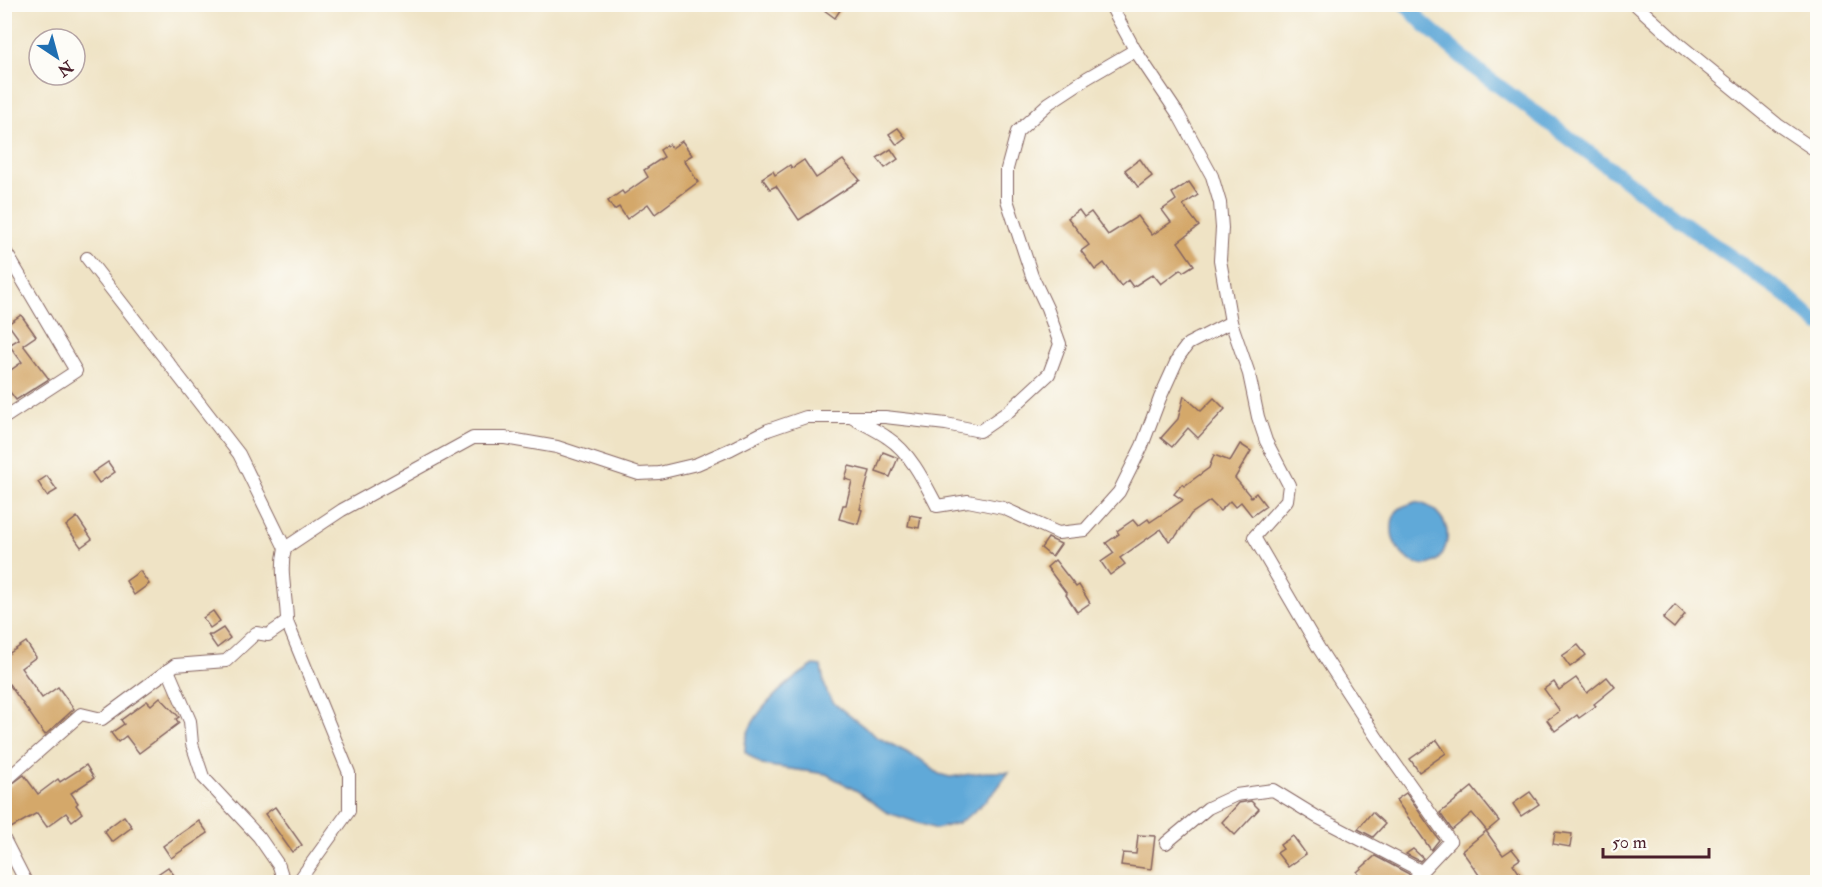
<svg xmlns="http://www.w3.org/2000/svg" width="1822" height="887" font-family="'IM FELL Double Pica',serif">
	<rect width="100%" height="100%" fill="#fdfcf7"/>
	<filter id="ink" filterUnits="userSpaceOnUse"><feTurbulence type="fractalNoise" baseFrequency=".0167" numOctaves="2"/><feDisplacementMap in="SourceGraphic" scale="12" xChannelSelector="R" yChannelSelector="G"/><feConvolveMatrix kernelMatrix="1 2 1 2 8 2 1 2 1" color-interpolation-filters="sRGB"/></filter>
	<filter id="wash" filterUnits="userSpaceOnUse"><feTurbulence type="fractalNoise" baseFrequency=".008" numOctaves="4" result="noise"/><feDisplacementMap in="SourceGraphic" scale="24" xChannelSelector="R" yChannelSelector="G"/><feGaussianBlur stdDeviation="1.35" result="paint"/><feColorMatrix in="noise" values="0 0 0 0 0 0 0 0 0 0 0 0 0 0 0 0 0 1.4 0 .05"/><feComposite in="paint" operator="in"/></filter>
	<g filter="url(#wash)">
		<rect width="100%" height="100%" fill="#efe3c5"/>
		<g fill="#61a9d8" stroke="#566482" stroke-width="1.5">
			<path d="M 1415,502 C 1436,505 1452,524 1446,545 C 1435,584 1390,559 1392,527 C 1392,519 1395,511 1402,507 C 1406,505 1411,504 1415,502 Z"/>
			<path d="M 814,665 L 821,666 L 824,683 L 828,695 L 835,704 L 877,737 L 920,759 L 939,774 L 950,777 L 985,772 L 1009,772 L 996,790 L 974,812 L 958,823 L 936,829 L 886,812 L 857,791 L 826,774 L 762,765 L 745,752 C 742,718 788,681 814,665 Z"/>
		</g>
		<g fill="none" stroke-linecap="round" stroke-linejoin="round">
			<path stroke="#61a9d8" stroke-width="15" d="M 1405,4 L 1424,24 L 1477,70 L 1711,243 L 1786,295 L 1818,324"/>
		</g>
		<g id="blocks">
			<g fill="#d4a86b">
				<path d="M 816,4 L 844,4 L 835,18 Z"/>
				<path d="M 898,128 L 906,138 L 897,145 L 889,134 Z"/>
				<path d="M 682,141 L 692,155 L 684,160 L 698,182 L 655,214 L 648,204 L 627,219 L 619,207 L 614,210 L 608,201 L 622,191 L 624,194 L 648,177 L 644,170 L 664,157 L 660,150 L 669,144 L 672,148 Z"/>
				<path d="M 891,149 L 898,159 L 885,168 L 877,158 Z"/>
				<path d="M 1140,159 L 1152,176 L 1138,187 L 1125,170 Z"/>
				<path d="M 804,160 L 816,178 L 843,160 L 860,180 L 799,220 L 776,186 L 770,189 L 762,178 L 773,171 L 775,175 L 790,165 L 792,168 Z"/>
				<path d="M 1189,182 L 1198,195 L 1183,205 L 1199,226 L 1178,242 L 1194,265 L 1183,272 L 1181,269 L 1161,284 L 1153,274 L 1133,287 L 1128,280 L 1121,286 L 1104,263 L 1095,270 L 1081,251 L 1089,245 L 1068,218 L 1079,210 L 1084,217 L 1091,212 L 1108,235 L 1138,216 L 1152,235 L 1171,222 L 1162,210 L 1176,200 L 1172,193 Z"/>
				<path d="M 21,315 L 36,336 L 23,345 L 49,379 L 16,400 L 4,384 L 4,375 L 22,362 L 9,345 L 19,339 L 8,324 Z"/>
				<path d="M 1184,396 L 1201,411 L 1214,398 L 1225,409 L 1198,438 L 1188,428 L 1172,447 L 1161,438 L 1178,419 Z"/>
				<path d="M 1240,444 L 1251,451 L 1235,478 L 1251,497 L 1256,493 L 1266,506 L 1252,516 L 1241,502 L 1235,507 L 1230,501 L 1220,511 L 1210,501 L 1191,514 L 1176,536 L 1169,541 L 1161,529 L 1120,558 L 1125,564 L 1110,575 L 1101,562 L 1114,553 L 1106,543 L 1119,534 L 1117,531 L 1133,520 L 1138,526 L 1148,519 L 1150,522 L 1183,500 L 1174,494 L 1182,484 L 1184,486 L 1209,468 L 1214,455 L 1230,461 Z"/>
				<path d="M 883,452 L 898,458 L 890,477 L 876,472 Z"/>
				<path d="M 108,462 L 115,472 L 99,483 L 92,473 Z"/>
				<path d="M 849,466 L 870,471 L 860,509 L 862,510 L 858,524 L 839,519 L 843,505 L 846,505 L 852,481 L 845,479 Z"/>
				<path d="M 47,476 L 57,490 L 47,496 L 38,482 Z"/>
				<path d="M 910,515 L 921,517 L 919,528 L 908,526 Z"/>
				<path d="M 77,517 L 92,539 L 81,547 L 66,526 Z"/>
				<path d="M 1048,538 L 1061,544 L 1052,557 L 1041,548 Z"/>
				<path d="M 1055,560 L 1076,587 L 1079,585 L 1090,603 L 1077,612 L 1066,595 L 1067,594 L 1047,567 Z"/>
				<path d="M 140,571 L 149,584 L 134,595 L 126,581 Z"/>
				<path d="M 1675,605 L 1685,614 L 1674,628 L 1663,619 Z"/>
				<path d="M 213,611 L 220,621 L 210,628 L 203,618 Z"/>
				<path d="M 223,628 L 230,638 L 217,648 L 208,635 L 212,635 Z"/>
				<path d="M 26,642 L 36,657 L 21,668 L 42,698 L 58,687 L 74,709 L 45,735 L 9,684 L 4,687 L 4,657 Z"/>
				<path d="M 1578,645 L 1586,655 L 1570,667 L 1562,656 Z"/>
				<path d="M 1607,677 L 1615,687 L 1594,704 L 1596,706 L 1579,718 L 1577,715 L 1555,731 L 1547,720 L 1560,711 L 1544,689 L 1554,682 L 1559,690 L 1576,678 L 1587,693 Z"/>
				<path d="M 160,697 L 179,717 L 176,719 L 179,723 L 139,753 L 126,736 L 118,742 L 111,733 L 124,724 L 121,720 L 147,701 L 151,705 Z"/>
				<path d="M 1437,740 L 1446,753 L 1419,772 L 1410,759 Z"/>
				<path d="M 86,765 L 94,778 L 71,793 L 78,803 L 76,805 L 82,813 L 72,821 L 66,813 L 47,827 L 37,813 L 11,828 L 4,818 L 4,790 L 24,775 L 38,794 L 58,779 L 60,782 Z"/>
				<path d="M 1472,787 L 1499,821 L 1487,831 L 1472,813 L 1452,830 L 1440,813 Z"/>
				<path d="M 1530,792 L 1539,804 L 1521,816 L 1513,804 Z"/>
				<path d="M 1406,793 L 1439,840 L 1431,850 L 1396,800 Z"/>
				<path d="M 1251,801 L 1259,809 L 1235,835 L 1222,822 L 1239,803 Z"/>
				<path d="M 275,807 L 302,845 L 292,852 L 265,814 Z"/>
				<path d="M 1372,812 L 1385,824 L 1373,837 L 1358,829 Z"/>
				<path d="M 124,816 L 132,827 L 112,842 L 104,831 Z"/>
				<path d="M 199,821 L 208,833 L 171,858 L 163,846 Z"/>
				<path d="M 1486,831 L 1503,855 L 1512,849 L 1520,859 L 1513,864 L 1520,874 L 1508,882 L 1484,882 L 1462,851 Z"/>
				<path d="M 1555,832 L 1572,834 L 1570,847 L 1553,844 Z"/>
				<path d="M 1138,835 L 1155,836 L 1151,869 L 1121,865 L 1123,853 L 1136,854 Z"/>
				<path d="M 1293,836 L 1306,854 L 1288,867 L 1277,853 L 1283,849 L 1280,845 Z"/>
				<path d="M 1413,849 L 1423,858 L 1420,861 L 1406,854 Z"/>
				<path d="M 1375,856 L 1409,874 L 1410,880 L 1407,882 L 1365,882 L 1357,872 Z"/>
				<path d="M 168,867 L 179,882 L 146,882 Z"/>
			</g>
		</g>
	</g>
	<g filter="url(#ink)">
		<use href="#blocks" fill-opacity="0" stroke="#846461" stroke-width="1.5"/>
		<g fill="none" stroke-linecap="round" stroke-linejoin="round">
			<g stroke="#846461" stroke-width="14">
				<g id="minor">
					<path d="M 1110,4 L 1135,50"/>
					<path d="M 1635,4 L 1680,45 L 1778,125 L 1818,152"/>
					<path d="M 4,249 L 76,371 L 4,418"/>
					<path d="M 87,258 L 239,454 L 285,548"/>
					<path d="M 851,417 C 863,424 877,430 888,438 C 911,453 925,483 937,506 L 968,501 L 1003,508 L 1058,533 L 1085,530 L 1119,492 L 1142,446 L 1160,398 L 1179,356 L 1188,344 L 1231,322"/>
					<path d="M 287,622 L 349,773 L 349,811 L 298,882"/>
					<path d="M 168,670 L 190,721 L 192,744 L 203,777 L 259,837 L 279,866 L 284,882"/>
					<path d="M 4,782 L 81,714 L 102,719 L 175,665 L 226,661 L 256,633 L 268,635 L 287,622 C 287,597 279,572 285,548 L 342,510 L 473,438 L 505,438 L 557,447 L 639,474 L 659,473 L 697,464 L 731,449 L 768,430 L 806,417 L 885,417 L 946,424 L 980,431 L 1009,411 L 1049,374 L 1060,344 L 1047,308 L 1032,276 L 1007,200 L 1007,169 L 1017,132 L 1049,103 L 1087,78 L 1135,50 L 1178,114 L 1212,176 L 1220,203 L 1222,228 L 1220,260 L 1231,322 L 1249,374 L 1258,417 L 1266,441 L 1289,485 L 1287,500 L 1254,537 L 1318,647 L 1377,738 L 1450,841 L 1417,876 L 1422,882"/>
					<path d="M 4,839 L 26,882"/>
					<path d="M 1166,843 L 1208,808 L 1236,795 L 1273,790 L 1317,817 L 1421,871"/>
				</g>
			</g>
			<use href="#minor" stroke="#fff" stroke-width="12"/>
		</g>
	</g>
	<rect width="1822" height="887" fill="none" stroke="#fdfcf7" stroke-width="24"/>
	<g transform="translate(57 57) rotate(144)"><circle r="28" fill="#fdfcf7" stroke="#b5a4a5" stroke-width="1.5"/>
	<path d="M0-4.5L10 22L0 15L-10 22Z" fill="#1f6fb2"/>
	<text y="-9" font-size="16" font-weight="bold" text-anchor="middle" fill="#4a1f2b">N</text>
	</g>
	<path d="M1603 848v9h106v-9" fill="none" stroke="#4a1f2b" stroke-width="3"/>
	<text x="1612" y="848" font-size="18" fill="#4a1f2b" stroke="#fdfcf7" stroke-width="4.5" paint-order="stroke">50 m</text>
</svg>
